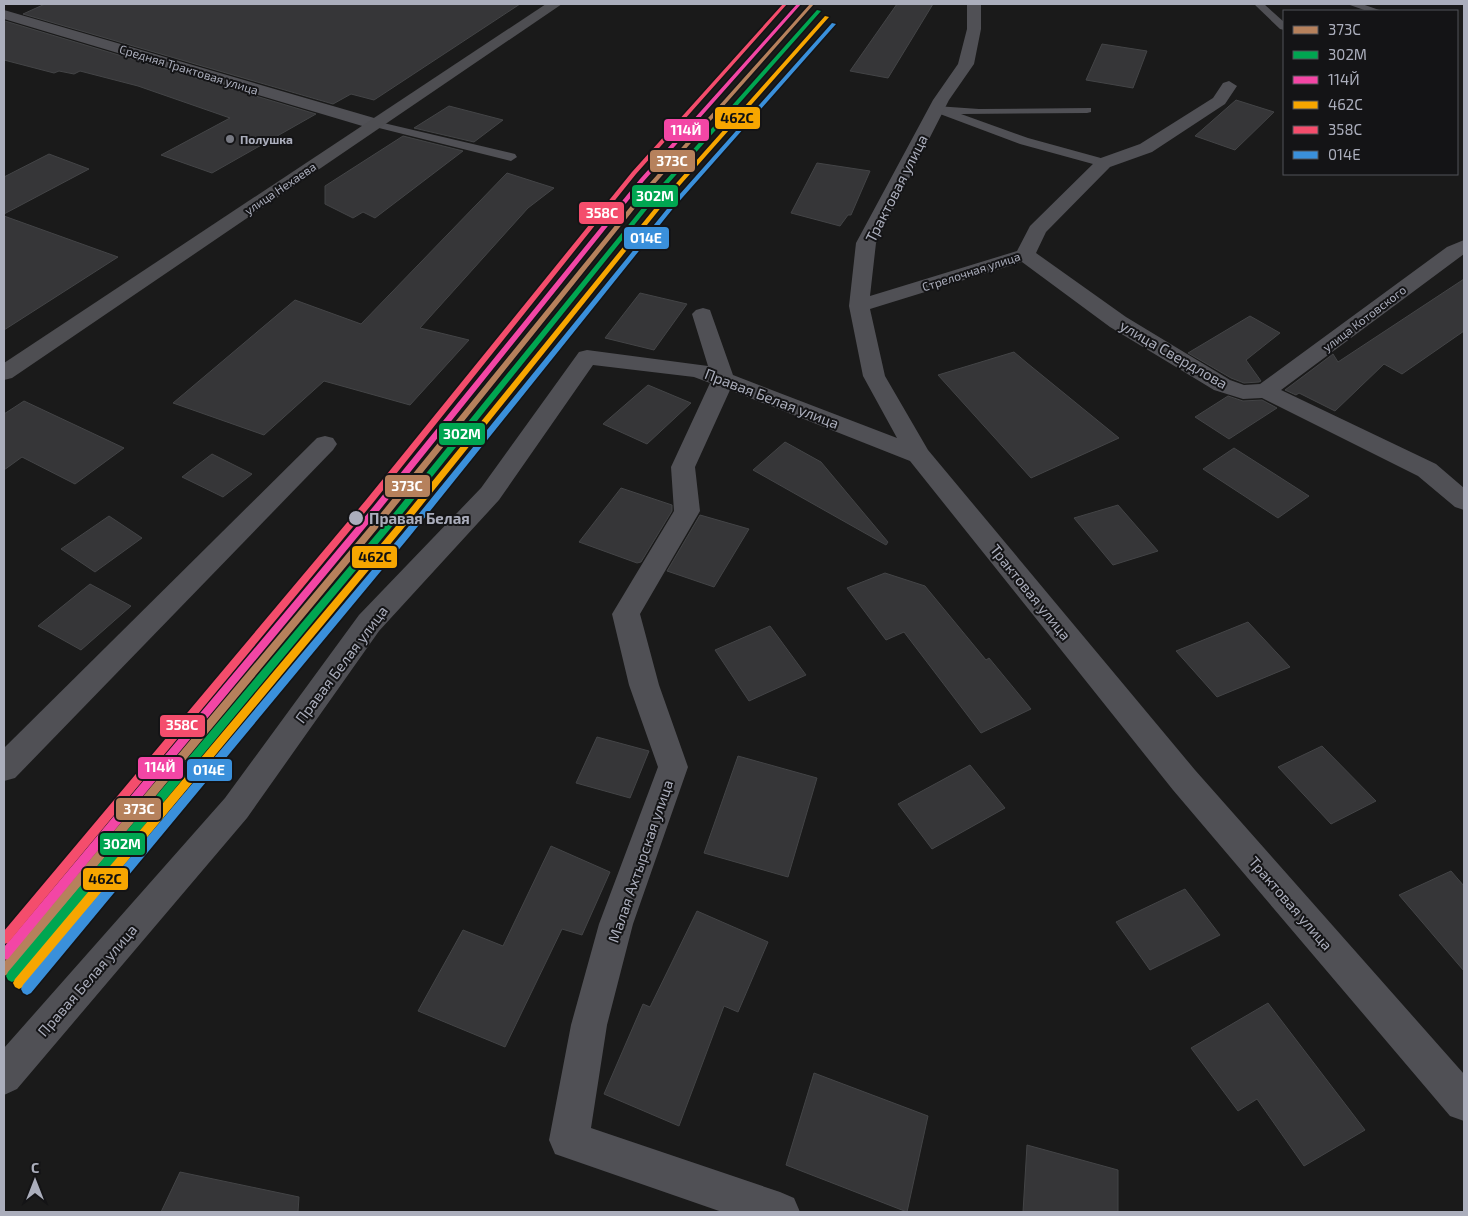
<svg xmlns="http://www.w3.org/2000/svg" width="1468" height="1216" font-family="'Exo 2',sans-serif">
	<rect width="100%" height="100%" fill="#1a1a1a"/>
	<g fill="#363638" stroke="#434446">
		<path d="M 45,4 L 520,4 L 374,100 L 351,94 L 333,104 L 23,14 Z"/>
		<path d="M 897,4 L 933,4 L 888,78 L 850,71 Z"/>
		<path d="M 4,22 L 5,21 L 316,114 L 212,173 L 161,155 L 230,118 L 138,86 L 80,71 L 74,74 L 59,71 L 54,73 L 4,60 Z"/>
		<path d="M 1102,44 L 1147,51 L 1133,88 L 1086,80 Z"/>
		<path d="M 1236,100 L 1274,112 L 1235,150 L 1195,136 Z"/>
		<path d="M 449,106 L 503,120 L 474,142 L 414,128 Z"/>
		<path d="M 403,136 L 463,151 L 375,218 L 363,212 L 353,218 L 325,204 L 325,186 Z"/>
		<path d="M 49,154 L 89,169 L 4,214 L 4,177 Z"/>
		<path d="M 817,163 L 870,171 L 851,215 L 848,215 L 840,226 L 791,213 Z"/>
		<path d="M 507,173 L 554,188 L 528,208 L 420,328 L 469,340 L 410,405 L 324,381 L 264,435 L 173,403 L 295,300 L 361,324 Z"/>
		<path d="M 4,216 L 118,257 L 4,330 Z"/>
		<path d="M 1464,279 L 1464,331 L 1402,374 L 1384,364 L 1335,411 L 1299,393 L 1296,395 L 1285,390 L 1333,354 L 1338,362 Z"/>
		<path d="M 640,293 L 687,304 L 654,350 L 605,338 Z"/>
		<path d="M 1250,316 L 1280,333 L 1246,360 L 1261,381 L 1259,382 L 1244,383 L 1231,378 L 1188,353 Z"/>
		<path d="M 1014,352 L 1027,363 L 1119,438 L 1031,478 L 938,375 Z"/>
		<path d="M 648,385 L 691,403 L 647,444 L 603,424 Z"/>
		<path d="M 1228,396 L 1243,401 L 1262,400 L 1277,408 L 1229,439 L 1195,417 Z"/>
		<path d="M 24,401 L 124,448 L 75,484 L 22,457 L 4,470 L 4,414 Z"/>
		<path d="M 785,442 L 821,462 L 888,542 L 886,545 L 753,470 Z"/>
		<path d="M 1234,448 L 1309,496 L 1278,518 L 1203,469 Z"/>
		<path d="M 212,454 L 252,474 L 223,497 L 182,477 Z"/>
		<path d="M 621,488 L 672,505 L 672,511 L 641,562 L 637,563 L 579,542 Z"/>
		<path d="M 1118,505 L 1158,551 L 1113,565 L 1074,518 Z"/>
		<path d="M 700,515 L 749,529 L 714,587 L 667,571 Z"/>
		<path d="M 109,516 L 142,538 L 95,572 L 61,549 Z"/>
		<path d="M 885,573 L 925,586 L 986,660 L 989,658 L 1031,709 L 981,733 L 904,632 L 886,640 L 847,588 Z"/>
		<path d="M 90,584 L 131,606 L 81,650 L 38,626 Z"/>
		<path d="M 1248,622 L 1290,667 L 1217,697 L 1176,651 Z"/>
		<path d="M 770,626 L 806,675 L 749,701 L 715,650 Z"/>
		<path d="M 597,737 L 649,751 L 630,798 L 576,783 Z"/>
		<path d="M 1322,746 L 1376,801 L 1331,824 L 1278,767 Z"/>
		<path d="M 738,756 L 817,778 L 788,877 L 704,853 Z"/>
		<path d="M 970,765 L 1005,808 L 932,849 L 898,804 Z"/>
		<path d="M 551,846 L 610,872 L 582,935 L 562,929 L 505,1047 L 418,1011 L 463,930 L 503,946 Z"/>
		<path d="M 1451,871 L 1464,886 L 1464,971 L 1399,895 Z"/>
		<path d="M 1185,889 L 1220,935 L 1150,970 L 1116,922 Z"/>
		<path d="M 697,911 L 768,942 L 738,1012 L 724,1006 L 679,1126 L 604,1094 L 643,1004 L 650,1007 Z"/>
		<path d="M 1268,1003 L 1365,1130 L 1304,1166 L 1257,1099 L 1238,1111 L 1191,1048 Z"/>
		<path d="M 814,1073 L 928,1116 L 907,1212 L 786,1165 Z"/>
		<path d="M 1027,1145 L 1118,1170 L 1118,1212 L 1023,1212 Z"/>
		<path d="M 180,1172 L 299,1197 L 298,1212 L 161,1212 Z"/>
	</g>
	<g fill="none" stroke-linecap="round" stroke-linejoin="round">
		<g fill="#505055" fill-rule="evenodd">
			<path d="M 1254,4 L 1264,4 L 1284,22 L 1284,30 L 1280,29 Z"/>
			<path d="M 1347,4 L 1362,4 L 1382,11 L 1367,11 Z"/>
			<path d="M 936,106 L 979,109 L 1091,108 L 1091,112 L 1087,113 L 961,114 L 1028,138 L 1108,160 L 1110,163 L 1104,167 L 1020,144 L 932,111 L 932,107 Z"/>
			<path d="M 375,121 L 515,154 L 517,157 L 511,161 L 371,126 L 369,124 Z"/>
		</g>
		<g fill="#505055" fill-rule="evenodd">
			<path d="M 967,4 L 981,4 L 981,29 L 974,64 L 949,100 L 876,243 L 870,296 L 1017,251 L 1030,226 L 1098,159 L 1140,144 L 1213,98 L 1223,83 L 1229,81 L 1237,86 L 1225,104 L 1152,152 L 1110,167 L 1046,232 L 1036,253 L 1126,317 L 1230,380 L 1244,385 L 1260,384 L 1447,247 L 1464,240 L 1464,254 L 1281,390 L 1436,464 L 1464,488 L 1464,510 L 1455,507 L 1418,476 L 1262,398 L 1243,399 L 1214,390 L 1110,327 L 1022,262 L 870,309 L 885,376 L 928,450 L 1195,770 L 1464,1074 L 1464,1121 L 1450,1116 L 1173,790 L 910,461 L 730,390 L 695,467 L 700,511 L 640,614 L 659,685 L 688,767 L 633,924 L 607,1025 L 591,1128 L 780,1192 L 794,1198 L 800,1212 L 722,1212 L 555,1154 L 549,1140 L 571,1025 L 599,924 L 658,767 L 629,685 L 612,614 L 674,511 L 671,467 L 710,383 L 694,377 L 593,365 L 499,500 L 379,631 L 247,818 L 17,1089 L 4,1095 L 4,1048 L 225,798 L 359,615 L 481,488 L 579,352 L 587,350 L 708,366 L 692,314 L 696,310 L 703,308 L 710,310 L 733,375 L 897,438 L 863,376 L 849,306 L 856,243 L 933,100 L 958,64 L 967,29 Z"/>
			<path d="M 4,10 L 381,120 L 383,124 L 381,128 L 369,128 L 4,19 Z"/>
			<path d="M 325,436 L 333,438 L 337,444 L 333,450 L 15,778 L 4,781 L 4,748 L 317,438 Z"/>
		</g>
		<path fill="#4e4e52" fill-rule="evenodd" d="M 546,4 L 562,4 L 12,378 L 4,380 L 4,363 Z"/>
		<g stroke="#141416" stroke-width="3">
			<path id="rail-1" d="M 810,4 L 814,4 L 652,187 L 387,517 L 8,974 L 4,976 L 4,962 L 381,513 L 648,185 Z"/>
		</g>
		<g stroke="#141416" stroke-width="3">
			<path id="rail-2" d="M 817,10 L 821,11 L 660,193 L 395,523 L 16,980 L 12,982 L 8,980 L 6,976 L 8,972 L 389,519 L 656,191 Z"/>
		</g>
		<g stroke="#141416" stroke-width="3">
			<path id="rail-3" d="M 797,4 L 801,4 L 644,181 L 379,511 L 8,959 L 4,960 L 4,947 L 373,507 L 640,179 Z"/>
		</g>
		<g stroke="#141416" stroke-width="3">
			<path id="rail-4" d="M 825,16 L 829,17 L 667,200 L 402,530 L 23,987 L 19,989 L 15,987 L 13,983 L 15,979 L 396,526 L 663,198 Z"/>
		</g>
		<g stroke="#141416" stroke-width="3">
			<path id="rail-5" d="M 783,4 L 787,4 L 636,174 L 372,504 L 8,943 L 4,944 L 4,931 L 366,500 L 632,172 Z"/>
		</g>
		<g stroke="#141416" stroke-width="3">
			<path id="rail-6" d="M 832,23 L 836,24 L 675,206 L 410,536 L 31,993 L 27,995 L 23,993 L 21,989 L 23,985 L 404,532 L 671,204 Z"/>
		</g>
		<use href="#rail-1" fill="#b6815c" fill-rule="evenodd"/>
		<use href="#rail-2" fill="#00a651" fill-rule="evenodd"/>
		<use href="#rail-3" fill="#f346a5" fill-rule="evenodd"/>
		<use href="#rail-4" fill="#f7a600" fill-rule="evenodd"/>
		<use href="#rail-5" fill="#f44d6c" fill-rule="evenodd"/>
		<use href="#rail-6" fill="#3a90db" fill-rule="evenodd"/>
	</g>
	<circle fill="#787a83" stroke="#141416" stroke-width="2" cx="230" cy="139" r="5"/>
	<circle fill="#abaebc" stroke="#141416" stroke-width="2" cx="356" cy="518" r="8"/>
	<g text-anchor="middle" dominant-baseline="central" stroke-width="4" stroke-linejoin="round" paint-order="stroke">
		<g font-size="12" fill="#abaebc" stroke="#141416">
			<text transform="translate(189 69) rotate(17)">Средняя Трактовая улица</text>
			<text transform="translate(280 188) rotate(-34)">улица Нехаева</text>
			<text transform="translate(971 271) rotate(-18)">Стрелочная улица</text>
			<text transform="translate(1364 318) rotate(-37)">улица Котовского</text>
		</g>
		<g font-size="12" font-weight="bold" fill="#abaebc" stroke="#141416" text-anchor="start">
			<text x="240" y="139">Полушка</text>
		</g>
		<g font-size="15" fill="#abaebc" stroke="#141416">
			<text transform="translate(896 188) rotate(-63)">Трактовая улица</text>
			<text transform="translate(1174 354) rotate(30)">улица Свердлова</text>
			<text transform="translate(772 398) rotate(21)">Правая Белая улица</text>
			<text transform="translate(1031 592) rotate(51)">Трактовая улица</text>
			<text transform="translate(341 664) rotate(-53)">Правая Белая улица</text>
			<text transform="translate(640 861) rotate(-71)">Малая Ахтырская улица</text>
			<text transform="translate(1291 903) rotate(49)">Трактовая улица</text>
			<text transform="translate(87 980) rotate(-49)">Правая Белая улица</text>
		</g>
		<g font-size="15" font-weight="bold" fill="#abaebc" stroke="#141416" text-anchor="start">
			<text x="369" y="518">Правая Белая</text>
		</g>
	</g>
	<g stroke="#141416" stroke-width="2">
		<rect x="714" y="106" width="47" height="24" rx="5" fill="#f7a600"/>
		<rect x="663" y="118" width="47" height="24" rx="5" fill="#f346a5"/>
		<rect x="649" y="149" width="47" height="24" rx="5" fill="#b6815c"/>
		<rect x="631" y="184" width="48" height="24" rx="5" fill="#00a651"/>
		<rect x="578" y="201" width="47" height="24" rx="5" fill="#f44d6c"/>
		<rect x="623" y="226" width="47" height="24" rx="5" fill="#3a90db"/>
		<rect x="438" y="422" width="48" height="24" rx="5" fill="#00a651"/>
		<rect x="384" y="474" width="47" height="24" rx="5" fill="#b6815c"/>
		<rect x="351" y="545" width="47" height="24" rx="5" fill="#f7a600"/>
		<rect x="159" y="714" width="47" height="24" rx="5" fill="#f44d6c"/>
		<rect x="137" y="756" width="47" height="24" rx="5" fill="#f346a5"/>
		<rect x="186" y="758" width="47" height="24" rx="5" fill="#3a90db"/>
		<rect x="115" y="797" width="47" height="24" rx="5" fill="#b6815c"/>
		<rect x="99" y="832" width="47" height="24" rx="5" fill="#00a651"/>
		<rect x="82" y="867" width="47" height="24" rx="5" fill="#f7a600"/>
	</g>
	<g font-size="14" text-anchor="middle" font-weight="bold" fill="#fff">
		<text x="686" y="135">114Й</text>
		<text x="672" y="166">373C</text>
		<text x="655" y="201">302М</text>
		<text x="602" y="218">358С</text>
		<text x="646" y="243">014Е</text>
		<text x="462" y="439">302М</text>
		<text x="407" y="491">373C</text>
		<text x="182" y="730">358С</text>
		<text x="160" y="772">114Й</text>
		<text x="209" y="775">014Е</text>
		<text x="139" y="814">373C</text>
		<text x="122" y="849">302М</text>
	</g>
	<g font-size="14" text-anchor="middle" font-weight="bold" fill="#111">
		<text x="737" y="123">462С</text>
		<text x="375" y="562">462С</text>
		<text x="105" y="884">462С</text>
	</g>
	<rect width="1468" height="1216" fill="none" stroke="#abaebc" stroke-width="10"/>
	<rect x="1283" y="10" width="175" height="165" fill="#141416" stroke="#505258"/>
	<rect x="1293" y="26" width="25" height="8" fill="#b6815c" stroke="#505258"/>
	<text x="1328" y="35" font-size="15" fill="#abaebc">373C</text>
	<rect x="1293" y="51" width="25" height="8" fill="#00a651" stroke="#505258"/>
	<text x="1328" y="60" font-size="15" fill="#abaebc">302М</text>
	<rect x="1293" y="76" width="25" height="8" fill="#f346a5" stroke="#505258"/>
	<text x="1328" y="85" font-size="15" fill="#abaebc">114Й</text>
	<rect x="1293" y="101" width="25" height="8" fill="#f7a600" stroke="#505258"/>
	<text x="1328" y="110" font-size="15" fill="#abaebc">462С</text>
	<rect x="1293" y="126" width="25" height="8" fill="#f44d6c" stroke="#505258"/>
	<text x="1328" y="135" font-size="15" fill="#abaebc">358С</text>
	<rect x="1293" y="151" width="25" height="8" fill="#3a90db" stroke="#505258"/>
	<text x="1328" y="160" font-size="15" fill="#abaebc">014Е</text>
	<g transform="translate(35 1181)" stroke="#141416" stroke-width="4" paint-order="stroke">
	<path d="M0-4L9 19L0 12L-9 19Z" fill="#abaebc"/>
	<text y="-8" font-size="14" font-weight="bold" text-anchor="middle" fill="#abaebc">С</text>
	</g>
</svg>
